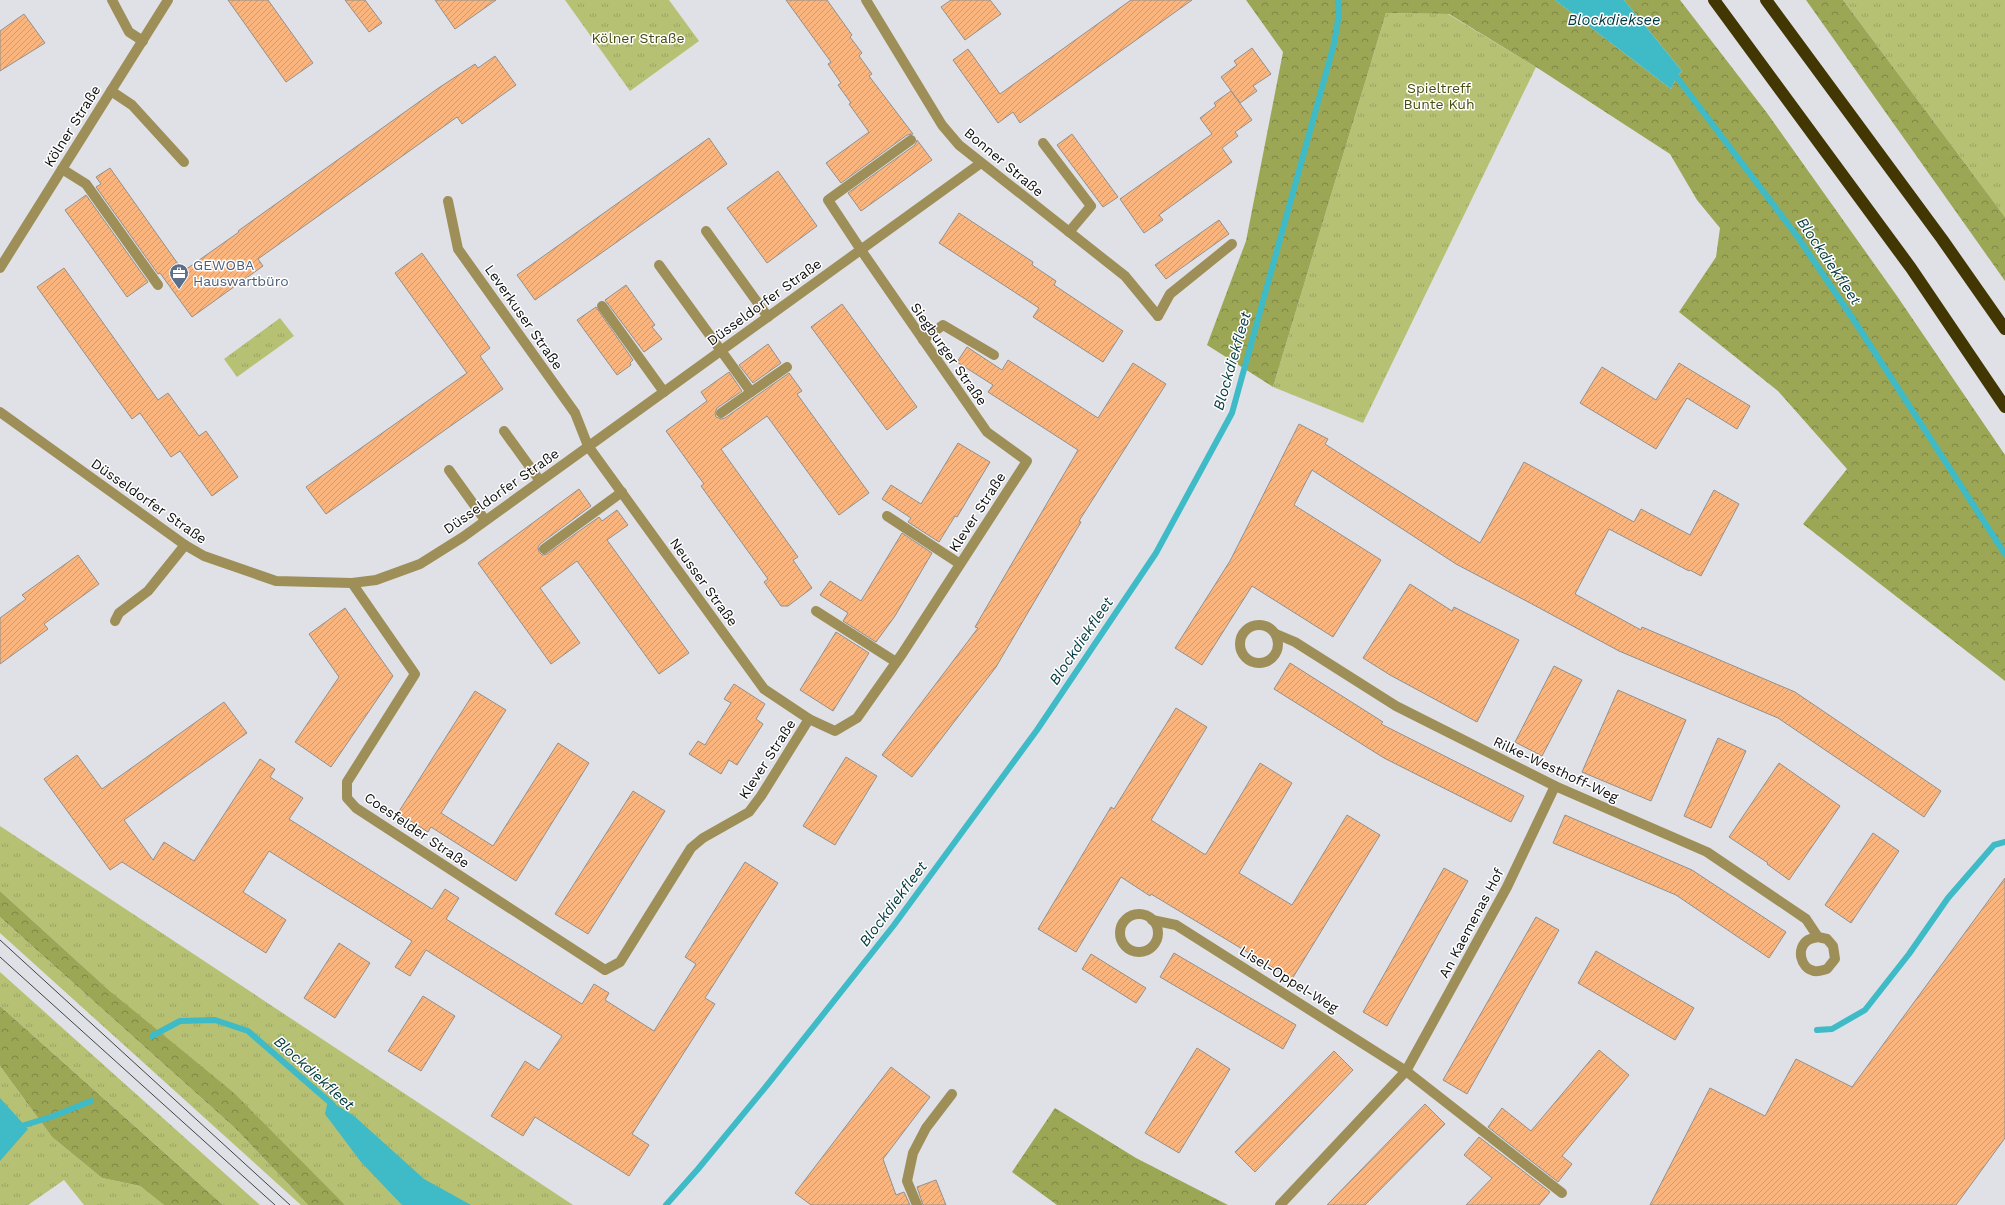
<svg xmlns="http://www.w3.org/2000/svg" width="2005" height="1205" font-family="'Work Sans',sans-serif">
	<defs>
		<pattern id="grass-tufts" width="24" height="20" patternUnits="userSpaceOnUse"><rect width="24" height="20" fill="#b7c174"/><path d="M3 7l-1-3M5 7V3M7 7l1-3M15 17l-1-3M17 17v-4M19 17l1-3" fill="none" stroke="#9ca563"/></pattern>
		<pattern id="forest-crowns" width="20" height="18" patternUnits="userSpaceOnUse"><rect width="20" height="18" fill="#9ca755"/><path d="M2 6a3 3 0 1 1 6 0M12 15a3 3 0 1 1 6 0" fill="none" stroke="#7e8645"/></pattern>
		<pattern id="building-hatch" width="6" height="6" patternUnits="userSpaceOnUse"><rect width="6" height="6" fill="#f9b57d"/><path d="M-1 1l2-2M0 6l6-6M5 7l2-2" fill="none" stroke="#d49a6b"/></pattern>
	</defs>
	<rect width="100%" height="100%" fill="#dfe1e6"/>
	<g fill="url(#grass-tufts)">
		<path d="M 565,0 L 669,0 L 699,41 L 630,91 Z"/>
		<path d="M 1843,0 L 2005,0 L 2005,217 Z"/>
		<path d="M 1386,13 L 1448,14 L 1536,67 L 1363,423 L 1273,387 Z"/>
		<path d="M 280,318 L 294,336 L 237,377 L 224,359 Z"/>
		<path d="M 0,826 L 573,1205 L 345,1205 L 0,891 Z"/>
		<path d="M 0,917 L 235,1128 L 308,1205 L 301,1205 L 0,933 Z"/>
		<path d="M 0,972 L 260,1205 L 223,1205 L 0,1006 Z"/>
		<path d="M 0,1066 L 52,1137 L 102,1178 L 140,1186 L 164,1205 L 84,1205 L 64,1180 L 28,1205 L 0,1205 Z"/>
	</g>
	<g fill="url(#forest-crowns)">
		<path d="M 1246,0 L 1555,0 L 1671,89 L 1677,76 L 1682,71 L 1624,0 L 1680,0 L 1767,113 L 1897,296 L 2005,455 L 2005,681 L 1803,524 L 1847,469 L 1778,391 L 1679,312 L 1716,257 L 1720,228 L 1697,200 L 1670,154 L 1536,67 L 1449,14 L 1386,13 L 1273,387 L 1207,345 L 1246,241 L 1283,52 Z"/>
		<path d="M 1806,0 L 1843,0 L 2005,217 L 2005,281 Z"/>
		<path d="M 0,891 L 111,992 L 234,1093 L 345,1205 L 308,1205 L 235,1128 L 0,917 Z"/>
		<path d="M 0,1006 L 223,1205 L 164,1205 L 140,1186 L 102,1178 L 52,1137 L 0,1066 Z"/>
		<path d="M 1055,1108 L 1136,1158 L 1228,1205 L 1057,1205 L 1012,1172 Z"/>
	</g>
	<g fill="#3fbac7">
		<path d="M 1555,0 L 1624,0 L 1682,71 L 1677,76 L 1671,89 Z"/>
		<path d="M 0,1098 L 28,1129 L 0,1161 Z"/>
		<path d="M 328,1100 L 353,1115 L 424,1179 L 471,1205 L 402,1205 L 361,1162 L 325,1114 Z"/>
	</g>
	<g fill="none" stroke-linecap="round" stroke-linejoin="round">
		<g stroke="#3fbac7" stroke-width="6">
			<path d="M 1672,71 L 1797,236 L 1857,325 L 2005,554"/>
			<path d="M 1817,1030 L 1832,1029 L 1865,1010 L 1909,954 L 1948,898 L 1994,845 L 2005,842"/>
			<path d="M 152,1036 L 180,1021 L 215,1020 L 248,1031 L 333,1105"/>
			<path d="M 18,1127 L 51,1117 L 91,1101"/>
			<path d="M 666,1205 L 698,1169 L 768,1084 L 894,925 L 1037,730 L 1156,553 L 1232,413 L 1334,44 L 1339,14 L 1338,0"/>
		</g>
	</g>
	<g fill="url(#building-hatch)" stroke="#94908d">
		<path d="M 228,0 L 268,0 L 313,63 L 286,82 Z"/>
		<path d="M 345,0 L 365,0 L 382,23 L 369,32 Z"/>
		<path d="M 435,0 L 496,0 L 455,29 Z"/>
		<path d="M 786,0 L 827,0 L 852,35 L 850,37 L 862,53 L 859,56 L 872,74 L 869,76 L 913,134 L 907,135 L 841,183 L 826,163 L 869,132 L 849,104 L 851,103 L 838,85 L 841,83 L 828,64 L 831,62 Z"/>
		<path d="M 951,0 L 990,0 L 1001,14 L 965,40 L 941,7 Z"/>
		<path d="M 1131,0 L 1192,0 L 1020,123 L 1013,112 L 998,123 L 953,60 L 968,49 L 1000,94 Z"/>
		<path d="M 24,14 L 45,43 L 0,71 L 0,31 Z"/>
		<path d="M 1252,48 L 1271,74 L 1253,86 L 1257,91 L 1240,103 L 1221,77 L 1237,65 L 1234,61 Z"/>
		<path d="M 495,56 L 516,85 L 462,124 L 457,117 L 258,259 L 263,266 L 192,317 L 160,273 L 158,274 L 96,187 L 101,184 L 96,177 L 110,168 L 183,271 L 185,270 L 239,232 L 238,231 L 437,89 L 475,64 L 478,68 Z"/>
		<path d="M 1231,91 L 1252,120 L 1235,132 L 1238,136 L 1222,148 L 1232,162 L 1159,215 L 1163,220 L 1144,233 L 1120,199 L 1212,134 L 1200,118 L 1216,106 L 1214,103 Z"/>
		<path d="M 1072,134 L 1118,197 L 1103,207 L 1057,145 Z"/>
		<path d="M 709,138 L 727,164 L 535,300 L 517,275 Z"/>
		<path d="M 917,140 L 932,160 L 861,211 L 848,193 L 915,145 Z"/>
		<path d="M 778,171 L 817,226 L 767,263 L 727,208 Z"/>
		<path d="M 86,195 L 148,282 L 127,297 L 65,210 Z"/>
		<path d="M 959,213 L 1033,262 L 1032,265 L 1056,281 L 1054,285 L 1123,331 L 1103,362 L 1033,317 L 1039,308 L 939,243 Z"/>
		<path d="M 1219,220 L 1229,234 L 1166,279 L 1155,265 Z"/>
		<path d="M 422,253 L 490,348 L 480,356 L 503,389 L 326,514 L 306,487 L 467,373 L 395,273 Z"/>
		<path d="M 64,268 L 158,400 L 168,393 L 199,436 L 206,431 L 238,477 L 212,496 L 180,451 L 171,457 L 140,413 L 132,419 L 37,287 Z"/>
		<path d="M 626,285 L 655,325 L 652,327 L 662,339 L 644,352 L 605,300 Z"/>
		<path d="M 842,304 L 917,407 L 887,430 L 811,327 Z"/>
		<path d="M 596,307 L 633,360 L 630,363 L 631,365 L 617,375 L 577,320 Z"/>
		<path d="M 768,344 L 781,363 L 753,383 L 739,365 Z"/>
		<path d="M 967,347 L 1002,370 L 1008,360 L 1098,418 L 1133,363 L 1166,384 L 1079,521 L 1081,522 L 996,667 L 912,777 L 882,755 L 978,628 L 975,627 L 1078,450 L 988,392 L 993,385 L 957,362 Z"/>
		<path d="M 1679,363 L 1750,406 L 1737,429 L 1687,398 L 1656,449 L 1580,403 L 1602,367 L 1656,400 Z"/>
		<path d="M 729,372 L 742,391 L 717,408 L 715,413 L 716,417 L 721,419 L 725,418 L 789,373 L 802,391 L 797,394 L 869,493 L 839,515 L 767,416 L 721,449 L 798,557 L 793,560 L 812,588 L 788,606 L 781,606 L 764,582 L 768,579 L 701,486 L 704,484 L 666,431 L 707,401 L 701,392 Z"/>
		<path d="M 1299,424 L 1328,439 L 1325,444 L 1480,543 L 1524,462 L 1634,522 L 1641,509 L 1690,535 L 1714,490 L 1739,504 L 1701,576 L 1690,570 L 1689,571 L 1609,529 L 1575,594 L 1641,630 L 1642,627 L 1795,692 L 1941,791 L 1924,817 L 1778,718 L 1619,651 L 1532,604 L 1456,564 L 1312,470 L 1294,505 L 1381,560 L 1333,637 L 1252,586 L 1202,665 L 1175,648 L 1230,561 Z"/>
		<path d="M 958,443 L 990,462 L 957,517 L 955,516 L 939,542 L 908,522 L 911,518 L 882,499 L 891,485 L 921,504 Z"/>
		<path d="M 579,489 L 591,506 L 540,544 L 538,547 L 539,552 L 542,555 L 547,554 L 599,517 L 602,521 L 617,510 L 628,525 L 607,540 L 689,653 L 659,674 L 577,561 L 540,588 L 580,643 L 551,664 L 478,563 Z"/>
		<path d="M 902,533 L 932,553 L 895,616 L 876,642 L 843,621 L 848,613 L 820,595 L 830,581 L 861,601 Z"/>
		<path d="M 78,555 L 99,584 L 44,624 L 48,629 L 0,664 L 0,618 L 26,599 L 22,595 Z"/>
		<path d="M 1410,584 L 1452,611 L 1454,607 L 1519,640 L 1477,722 L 1390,675 L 1363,658 Z"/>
		<path d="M 345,608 L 393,676 L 331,767 L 295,742 L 339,677 L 309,634 Z"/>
		<path d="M 836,632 L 869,653 L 833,711 L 800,690 Z"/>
		<path d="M 1290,663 L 1383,722 L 1381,724 L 1524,796 L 1511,822 L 1384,758 L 1274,689 Z"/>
		<path d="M 1554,666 L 1582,680 L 1542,756 L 1515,742 Z"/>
		<path d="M 734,684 L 765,704 L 756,719 L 763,724 L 737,765 L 729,760 L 721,774 L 689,754 L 698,741 L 705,745 L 714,730 L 731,703 L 724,699 Z"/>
		<path d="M 1618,690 L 1686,720 L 1651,801 L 1582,772 Z"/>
		<path d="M 475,691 L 506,710 L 441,813 L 493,846 L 558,743 L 589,763 L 516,881 L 431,827 L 428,832 L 398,813 Z"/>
		<path d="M 224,702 L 247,733 L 124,820 L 153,860 L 164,842 L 194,861 L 260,759 L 275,769 L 270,777 L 303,798 L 289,819 L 432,909 L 445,889 L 459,898 L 446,919 L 582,1004 L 594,984 L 609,993 L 605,1000 L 654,1031 L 696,964 L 685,957 L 745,862 L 778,883 L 705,998 L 715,1004 L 632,1134 L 649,1145 L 629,1176 L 535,1117 L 523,1136 L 491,1116 L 525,1061 L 539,1070 L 562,1036 L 426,950 L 410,976 L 395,967 L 412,941 L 269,851 L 243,892 L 286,920 L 266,953 L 122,862 L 110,870 L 44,779 L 77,755 L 102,789 Z"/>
		<path d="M 1176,708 L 1207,727 L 1151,820 L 1204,854 L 1206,854 L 1260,763 L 1292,783 L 1239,873 L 1272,893 L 1292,905 L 1347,815 L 1380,835 L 1292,979 L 1151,894 L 1150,896 L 1121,877 L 1076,952 L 1038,929 L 1111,807 L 1114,809 Z"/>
		<path d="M 1718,738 L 1746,751 L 1711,828 L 1684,816 Z"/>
		<path d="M 846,757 L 877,776 L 835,845 L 803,826 Z"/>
		<path d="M 1779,763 L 1840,806 L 1789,880 L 1767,864 L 1768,863 L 1729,837 Z"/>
		<path d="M 633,791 L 665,811 L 588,934 L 555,914 Z"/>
		<path d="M 1565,815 L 1692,870 L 1786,932 L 1769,958 L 1676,895 L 1553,843 Z"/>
		<path d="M 1873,833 L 1899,851 L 1851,923 L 1825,905 Z"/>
		<path d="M 1444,868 L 1468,881 L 1387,1026 L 1363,1012 Z"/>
		<path d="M 2005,878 L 2005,1138 L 1956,1205 L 1650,1205 L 1710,1088 L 1765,1116 L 1796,1059 L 1852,1087 Z"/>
		<path d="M 1536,917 L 1559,930 L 1467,1094 L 1443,1080 Z"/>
		<path d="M 339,943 L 370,963 L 335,1018 L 304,998 Z"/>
		<path d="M 1596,951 L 1694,1008 L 1675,1040 L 1578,983 Z"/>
		<path d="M 1174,953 L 1296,1025 L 1283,1049 L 1160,977 Z"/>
		<path d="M 1091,954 L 1146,988 L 1136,1003 L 1082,969 Z"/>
		<path d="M 423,996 L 455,1016 L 421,1071 L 388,1051 Z"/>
		<path d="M 1197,1048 L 1230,1069 L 1179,1153 L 1145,1133 Z"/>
		<path d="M 1599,1050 L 1629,1075 L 1562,1156 L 1572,1164 L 1558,1182 L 1488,1127 L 1502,1108 L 1531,1131 Z"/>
		<path d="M 1334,1051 L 1353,1070 L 1255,1172 L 1235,1152 Z"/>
		<path d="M 891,1067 L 930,1097 L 883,1159 L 896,1195 L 904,1192 L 910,1205 L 811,1205 L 795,1193 Z"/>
		<path d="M 1425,1104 L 1445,1124 L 1365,1205 L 1327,1205 Z"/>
		<path d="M 1479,1137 L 1550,1192 L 1539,1205 L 1466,1205 L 1492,1178 L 1464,1155 Z"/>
		<path d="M 936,1180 L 946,1205 L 923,1205 L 917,1187 Z"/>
	</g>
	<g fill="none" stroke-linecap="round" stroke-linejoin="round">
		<g stroke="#9e8f59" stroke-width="10">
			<path d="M 112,0 L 129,32 L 143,41"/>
			<path d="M 111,91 L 132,105 L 184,162"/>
			<path d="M 1043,143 L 1091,206 L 1069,232"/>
			<path d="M 62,169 L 86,184 L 158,285"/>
			<path d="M 706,231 L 768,317"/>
			<path d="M 861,250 L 828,200 L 911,140"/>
			<path d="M 659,265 L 751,392"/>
			<path d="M 602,306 L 664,392"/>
			<path d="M 1158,316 L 1170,294 L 1232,244"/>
			<path d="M 923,340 L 943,325 L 994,355"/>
			<path d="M 721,413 L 787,367"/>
			<path d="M 504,431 L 540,481"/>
			<path d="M 449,470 L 485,520"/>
			<path d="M 887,516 L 960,564"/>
			<path d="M 544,549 L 622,492"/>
			<path d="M 816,611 L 896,662"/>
			<path d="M 115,621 L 119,613 L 148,591 L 185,545"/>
			<path d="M 917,1205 L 907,1181 L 913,1153 L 926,1128 L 952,1094"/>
		</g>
		<g stroke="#9e8f59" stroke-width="10">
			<path d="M 866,0 L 942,125 L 959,145 L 1125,276 L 1158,316"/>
			<path d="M 448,201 L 458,249 L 575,413 L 588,446 L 764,689 L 809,719"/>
			<path d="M 0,268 L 168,0"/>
			<path d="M 0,412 L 185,545 L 204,556 L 276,581 L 352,583 L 376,580 L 420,564 L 463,537 L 981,163"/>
			<path d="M 352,583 L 415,674 L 347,782 L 347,798 L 356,808 L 605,970 L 620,962 L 691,848 L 703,838 L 749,812 L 761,796 L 809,719 L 835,731 L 857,718 L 902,654 L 1027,461 L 987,432 L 861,250"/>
			<circle cx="1259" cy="644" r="19"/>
			<path d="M 1276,634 L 1295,642 L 1396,706 L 1555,786 L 1707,852 L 1806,919 L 1818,937 L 1827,939 L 1833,946 L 1835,959 L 1827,969 C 1823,970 1818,972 1814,971 C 1800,968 1796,948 1808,940 C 1811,938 1815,938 1818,937"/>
			<circle cx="1139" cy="933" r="19"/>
			<path d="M 1152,920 L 1176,925 L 1406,1071 L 1562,1193"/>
			<path d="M 1280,1205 L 1406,1071 L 1507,887 L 1555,786"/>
		</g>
		<g stroke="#423603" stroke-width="12">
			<path d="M 1714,0 L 1911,268 L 2005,407"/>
			<path d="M 1766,0 L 1942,239 L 2005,329"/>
		</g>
		<g stroke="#434346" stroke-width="1">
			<path d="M 0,940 L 290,1205"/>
			<path d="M 0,957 L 275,1205"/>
		</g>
	</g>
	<defs>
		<g id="office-pin" transform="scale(1)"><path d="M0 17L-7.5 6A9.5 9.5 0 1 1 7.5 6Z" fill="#5c6f8a" stroke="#fff"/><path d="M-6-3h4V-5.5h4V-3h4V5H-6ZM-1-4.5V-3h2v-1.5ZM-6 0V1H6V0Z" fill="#fff"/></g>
	</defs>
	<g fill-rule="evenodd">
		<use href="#office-pin" x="179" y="273"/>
	</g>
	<g text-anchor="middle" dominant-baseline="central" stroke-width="3" stroke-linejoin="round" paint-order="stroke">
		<g font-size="14" fill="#474d0f" stroke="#fff">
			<text x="638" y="38">Kölner Straße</text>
			<text x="1439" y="88">Spieltreff<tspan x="1439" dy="16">Bunte Kuh</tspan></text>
		</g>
		<g font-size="14" fill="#0f0f11" stroke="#fff">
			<text transform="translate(72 126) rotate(-58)">Kölner Straße</text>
			<text transform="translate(1004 162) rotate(40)">Bonner Straße</text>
			<text transform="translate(764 302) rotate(-36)">Düsseldorfer Straße</text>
			<text transform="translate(524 317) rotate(55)">Leverkuser Straße</text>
			<text transform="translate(949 354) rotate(55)">Siegburger Straße</text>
			<text transform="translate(501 491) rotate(-35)">Düsseldorfer Straße</text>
			<text transform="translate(149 501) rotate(35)">Düsseldorfer Straße</text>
			<text transform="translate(977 512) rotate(-57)">Klever Straße</text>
			<text transform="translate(704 582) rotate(54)">Neusser Straße</text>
			<text transform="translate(767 759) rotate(-57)">Klever Straße</text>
			<text transform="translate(1556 769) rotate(25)">Rilke-Westhoff-Weg</text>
			<text transform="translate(417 830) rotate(34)">Coesfelder Straße</text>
			<text transform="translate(1471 923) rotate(-62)">An Kaemenas Hof</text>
			<text transform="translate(1289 979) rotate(32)">Lisel-Oppel-Weg</text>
		</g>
		<g font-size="14" fill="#4e5e75" stroke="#fff" text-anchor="start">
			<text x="193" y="265">GEWOBA<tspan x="193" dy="16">Hauswartbüro</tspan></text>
		</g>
		<g font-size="15" font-style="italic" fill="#003a3f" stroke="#fff">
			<text x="1614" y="20">Blockdieksee</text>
			<text transform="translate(1829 261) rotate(56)">Blockdiekfleet</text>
			<text transform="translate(1232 361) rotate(-74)">Blockdiekfleet</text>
			<text transform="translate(1081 641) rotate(-56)">Blockdiekfleet</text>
			<text transform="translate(893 904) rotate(-53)">Blockdiekfleet</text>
			<text transform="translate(314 1073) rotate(42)">Blockdiekfleet</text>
		</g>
	</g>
</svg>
